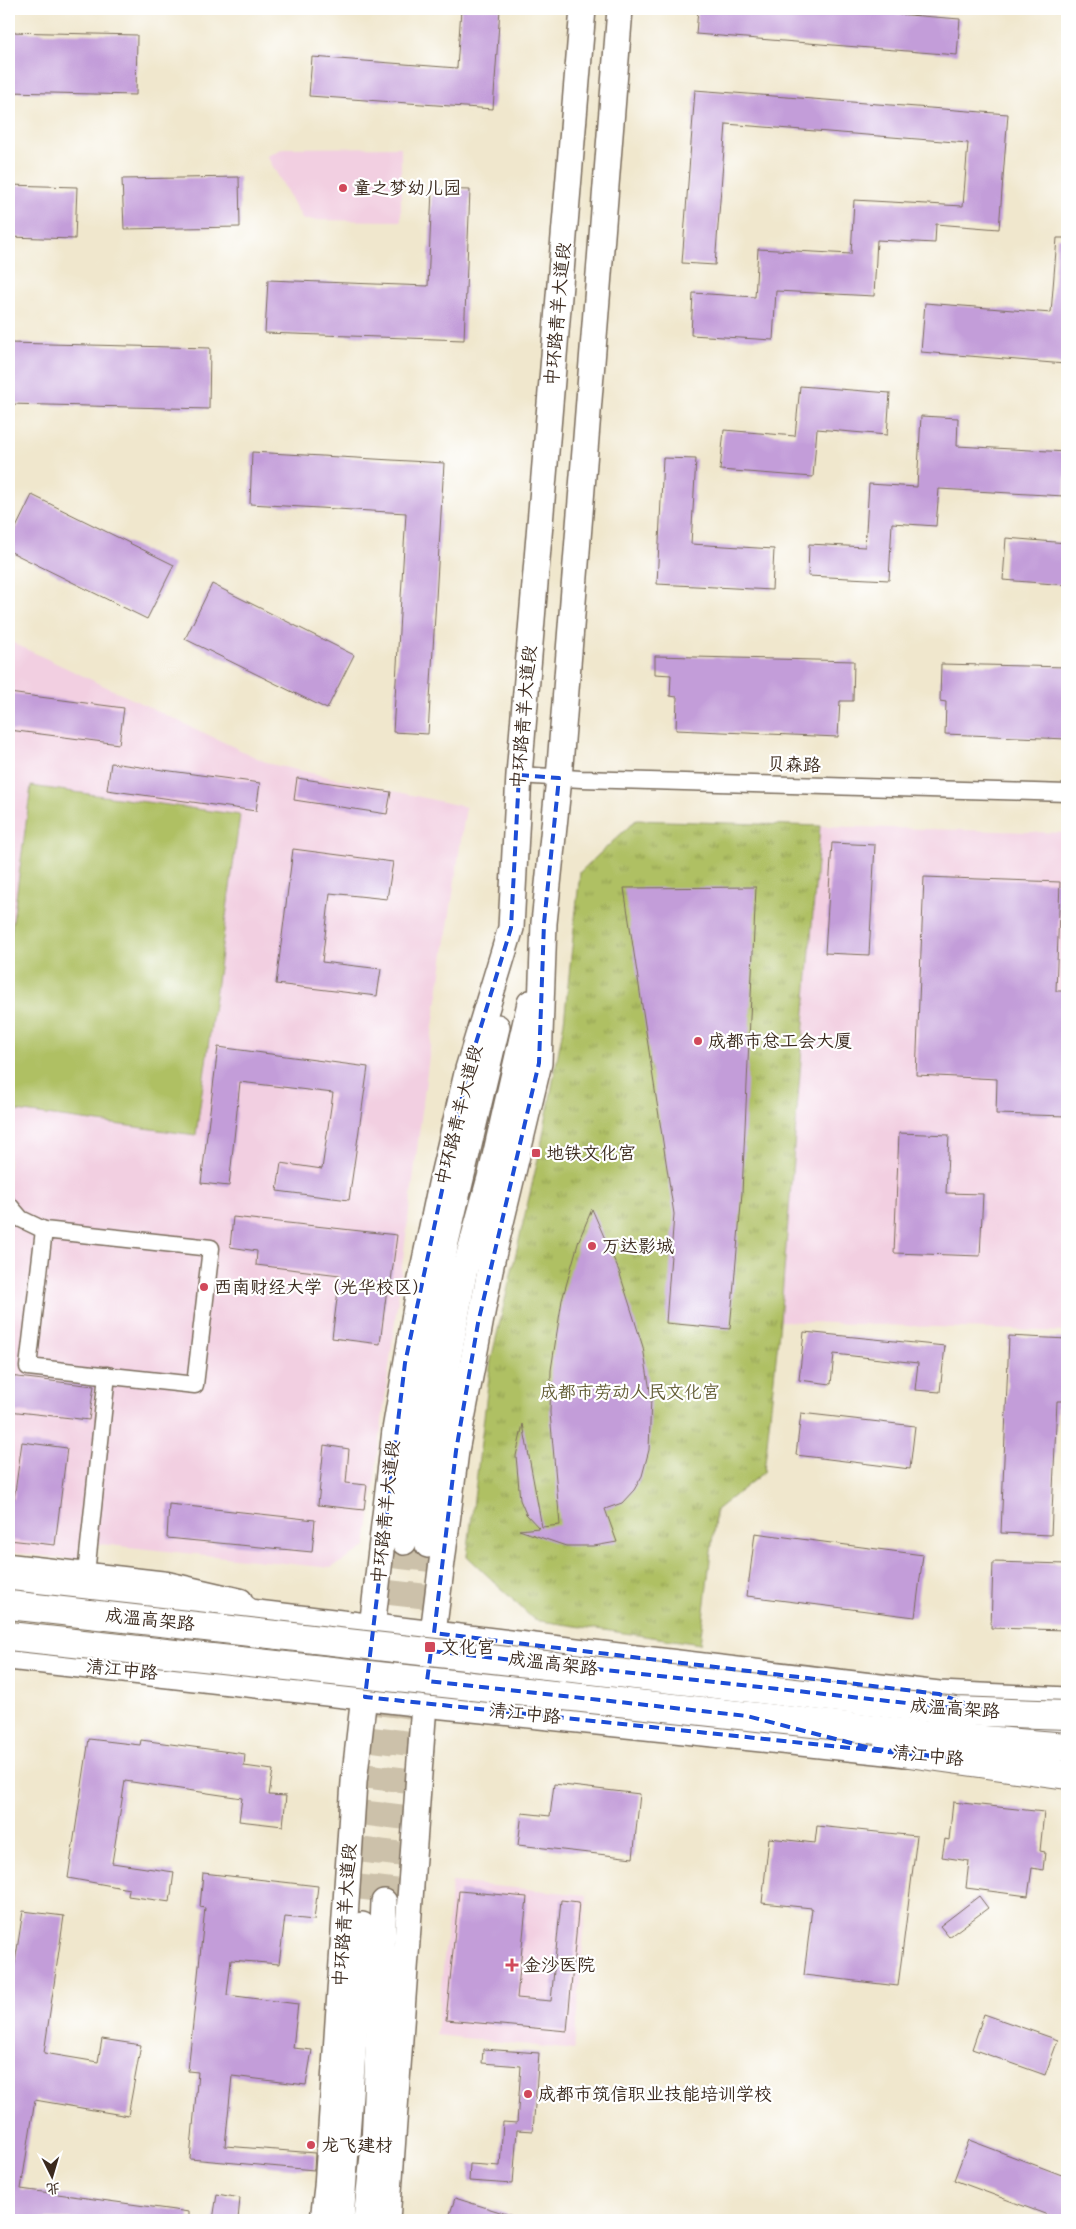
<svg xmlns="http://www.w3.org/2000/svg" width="1076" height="2229" font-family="'Comic Neue','LXGW WenKai TC',sans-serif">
	<defs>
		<pattern id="grass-tufts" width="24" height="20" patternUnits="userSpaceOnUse" patternTransform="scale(1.25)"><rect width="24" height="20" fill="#afc063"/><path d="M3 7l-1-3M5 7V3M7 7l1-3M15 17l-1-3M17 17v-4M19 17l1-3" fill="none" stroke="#909c51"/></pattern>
	</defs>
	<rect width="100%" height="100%" fill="#fff"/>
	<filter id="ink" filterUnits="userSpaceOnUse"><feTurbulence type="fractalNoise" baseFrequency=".02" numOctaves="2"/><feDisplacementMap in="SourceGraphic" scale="10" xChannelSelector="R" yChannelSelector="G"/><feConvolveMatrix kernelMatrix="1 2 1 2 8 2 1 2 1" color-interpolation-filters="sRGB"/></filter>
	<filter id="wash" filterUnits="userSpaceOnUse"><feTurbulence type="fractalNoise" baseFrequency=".0096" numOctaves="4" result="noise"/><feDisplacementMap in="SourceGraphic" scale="20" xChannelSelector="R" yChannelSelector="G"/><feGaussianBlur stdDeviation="1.12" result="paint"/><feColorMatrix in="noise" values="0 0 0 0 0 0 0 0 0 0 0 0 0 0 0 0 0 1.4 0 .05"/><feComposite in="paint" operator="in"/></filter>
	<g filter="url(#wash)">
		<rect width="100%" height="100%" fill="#f0e7cd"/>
		<g fill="#f2cfe1">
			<path d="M 401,147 L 401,221 L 303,220 L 267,156 L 284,148 Z"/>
			<path d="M 9,641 L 270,764 L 466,807 L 432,1033 L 366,1547 L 331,1568 L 80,1542 L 78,1560 L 9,1552 Z"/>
			<path d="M 820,826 L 1067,833 L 1067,1332 L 780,1321 Z"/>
			<path d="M 452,1882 L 587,1895 L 574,2050 L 436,2035 Z"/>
		</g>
		<path fill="url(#grass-tufts)" stroke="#757540" d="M 636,820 L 820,826 L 780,1321 L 764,1472 L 716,1510 L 700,1644 L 534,1620 L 467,1556 L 491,1360 L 541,1146 L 564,1022 L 580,872 Z"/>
		<path fill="#afc063" stroke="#757540" d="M 31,786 L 240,815 L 196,1135 L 9,1110 L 9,950 Z"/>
		<g id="blocks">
			<g fill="#c39dd9">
				<path d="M 461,9 L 500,9 L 493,109 L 309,96 L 312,57 L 457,68 Z"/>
				<path d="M 698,9 L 831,9 L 960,19 L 957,55 L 696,34 Z"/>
				<path d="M 9,32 L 137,35 L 136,95 L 9,92 Z"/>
				<path d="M 695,90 L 1008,114 L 999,229 L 936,224 L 935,243 L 877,240 L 874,296 L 776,291 L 773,340 L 691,335 L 693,293 L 755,297 L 758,249 L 851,254 L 854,200 L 963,206 L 968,143 L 726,124 L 715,265 L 682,263 Z"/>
				<path d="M 239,177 L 240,227 L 124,229 L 122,179 Z"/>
				<path d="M 9,185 L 77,187 L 75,239 L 9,237 Z"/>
				<path d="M 432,189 L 470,190 L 464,340 L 265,333 L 268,280 L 428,286 Z"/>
				<path d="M 1057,238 L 1067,238 L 1065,364 L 921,352 L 925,303 L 1051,313 Z"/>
				<path d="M 9,343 L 210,348 L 209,409 L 9,404 Z"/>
				<path d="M 800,386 L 890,393 L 887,435 L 817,429 L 813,477 L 720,470 L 724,430 L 795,436 Z"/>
				<path d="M 921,416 L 958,418 L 957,446 L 1067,452 L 1064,496 L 939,489 L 936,526 L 892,523 L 889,580 L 808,576 L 809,544 L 865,547 L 869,484 L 917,487 Z"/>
				<path d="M 252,452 L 444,463 L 428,734 L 393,732 L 406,513 L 250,504 Z"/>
				<path d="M 663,458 L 696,459 L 691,544 L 774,549 L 772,590 L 657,584 Z"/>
				<path d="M 32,495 L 174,565 L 147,619 L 9,551 L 9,542 Z"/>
				<path d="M 1006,538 L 1067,543 L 1067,585 L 1003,580 Z"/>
				<path d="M 212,584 L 354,655 L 327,709 L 185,639 Z"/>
				<path d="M 655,656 L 854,661 L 853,701 L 840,701 L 838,737 L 676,730 L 677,697 L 670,696 L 671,675 L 655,674 Z"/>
				<path d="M 941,664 L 1067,667 L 1067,739 L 945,734 L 946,702 L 940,701 Z"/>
				<path d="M 9,693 L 124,708 L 119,744 L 9,730 Z"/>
				<path d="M 111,763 L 260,783 L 256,811 L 107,790 Z"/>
				<path d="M 297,778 L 391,792 L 387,814 L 294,800 Z"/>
				<path d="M 832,843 L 875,845 L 869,955 L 825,953 Z"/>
				<path d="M 293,849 L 393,862 L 387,899 L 330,893 L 322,962 L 381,969 L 377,996 L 276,984 Z"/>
				<path d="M 924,877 L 1060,882 L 1056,991 L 1067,991 L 1067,1116 L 996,1114 L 997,1079 L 916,1075 Z"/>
				<path d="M 756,887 L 742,1193 L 730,1329 L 666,1323 L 674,1214 L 624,888 Z"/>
				<path d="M 218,1047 L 368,1067 L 349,1200 L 277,1191 L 281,1163 L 322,1169 L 333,1093 L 240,1082 L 229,1186 L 201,1183 Z"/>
				<path d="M 899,1133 L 949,1135 L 946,1193 L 983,1194 L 980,1256 L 894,1253 Z"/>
				<path d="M 592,1209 L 619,1271 L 643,1347 L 651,1397 L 649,1450 L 642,1476 L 634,1490 L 622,1503 L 605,1509 L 617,1542 L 594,1546 L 566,1546 L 519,1530 L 539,1528 L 526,1514 L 520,1500 L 516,1456 L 523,1424 L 542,1527 L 560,1525 L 550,1413 L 551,1370 L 562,1300 L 579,1240 Z"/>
				<path d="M 233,1217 L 397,1235 L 391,1281 L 388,1280 L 380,1344 L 332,1338 L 340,1275 L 256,1265 L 257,1251 L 230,1247 Z"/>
				<path d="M 804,1332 L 945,1346 L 940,1392 L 915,1390 L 918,1363 L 834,1354 L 831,1384 L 799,1380 Z"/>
				<path d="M 1009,1336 L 1067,1339 L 1067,1401 L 1057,1401 L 1051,1535 L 1001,1533 Z"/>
				<path d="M 9,1376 L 94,1386 L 89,1420 L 9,1411 Z"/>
				<path d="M 801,1413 L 915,1426 L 910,1469 L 796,1455 Z"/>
				<path d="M 22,1442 L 67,1448 L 55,1545 L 9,1540 L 9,1498 L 14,1499 Z"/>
				<path d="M 324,1445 L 349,1449 L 346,1483 L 367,1485 L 364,1510 L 318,1505 Z"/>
				<path d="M 169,1504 L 315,1520 L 312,1552 L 167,1538 Z"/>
				<path d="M 755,1533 L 923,1555 L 915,1617 L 747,1596 Z"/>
				<path d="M 993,1562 L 1067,1564 L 1067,1630 L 991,1628 Z"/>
				<path d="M 89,1739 L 140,1745 L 141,1740 L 245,1754 L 244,1766 L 273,1770 L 269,1795 L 286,1796 L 283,1826 L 239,1821 L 242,1798 L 125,1781 L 112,1863 L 174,1872 L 170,1902 L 128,1896 L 129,1889 L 68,1878 Z"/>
				<path d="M 554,1784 L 640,1794 L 633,1858 L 518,1845 L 522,1813 L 550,1816 Z"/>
				<path d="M 953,1802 L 1044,1812 L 1040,1851 L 1045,1852 L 1043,1870 L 1032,1868 L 1028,1896 L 966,1888 L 969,1861 L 942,1857 L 945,1839 L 949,1840 Z"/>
				<path d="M 817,1826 L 917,1836 L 898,1986 L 804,1975 L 812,1908 L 762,1903 L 769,1838 L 815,1843 Z"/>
				<path d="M 203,1873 L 318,1886 L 314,1920 L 285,1917 L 279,1964 L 231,1960 L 227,1995 L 298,2004 L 293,2048 L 312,2050 L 306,2085 L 232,2076 L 225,2146 L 315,2153 L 314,2170 L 190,2159 L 198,2072 L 188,2071 L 205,1908 L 200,1907 Z"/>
				<path d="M 459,1891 L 527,1897 L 517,1998 L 551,2001 L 561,1900 L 579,1902 L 567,2031 L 446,2020 Z"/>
				<path d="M 979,1896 L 988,1908 L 949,1937 L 940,1926 Z"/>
				<path d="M 23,1911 L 64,1916 L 44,2053 L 98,2062 L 102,2039 L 141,2045 L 128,2116 L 35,2100 L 21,2189 L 189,2212 L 189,2220 L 9,2219 L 9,2001 Z"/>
				<path d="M 984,2014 L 1058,2040 L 1045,2075 L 972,2049 Z"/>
				<path d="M 483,2049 L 539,2053 L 533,2131 L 517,2130 L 513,2184 L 469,2181 L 470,2164 L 500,2166 L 503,2122 L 517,2123 L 521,2066 L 482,2063 Z"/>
				<path d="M 969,2140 L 1067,2177 L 1067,2220 L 1061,2220 L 954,2180 Z"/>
				<path d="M 217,2194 L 240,2198 L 238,2220 L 213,2220 Z"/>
				<path d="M 455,2198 L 516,2217 L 515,2220 L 448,2220 Z"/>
			</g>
		</g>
	</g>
	<g filter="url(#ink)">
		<use href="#blocks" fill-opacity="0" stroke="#7a6c5b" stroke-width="1"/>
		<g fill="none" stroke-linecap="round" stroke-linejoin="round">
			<g stroke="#ccc1aa" stroke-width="25" stroke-dasharray="25 12" stroke-linecap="butt">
				<path d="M 363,1900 L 404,1542"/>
				<path d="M 384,1902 L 428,1545"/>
			</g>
			<g stroke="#7a6c5b" stroke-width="19">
				<g id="street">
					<path d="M 519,775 L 581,779 L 1067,793"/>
					<path d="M 9,1205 L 21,1219 L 44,1230"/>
					<path d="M 44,1230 L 211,1248 L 195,1385 L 28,1367 Z"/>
					<path d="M 86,1574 L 107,1375"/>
				</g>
			</g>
			<g stroke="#7a6c5b" stroke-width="25">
				<path id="secondary" d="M 9,1565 L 167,1583 L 241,1600"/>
			</g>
			<g stroke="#7a6c5b" stroke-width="28">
				<g id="primary">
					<path d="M 404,1542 L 424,1361 L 446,1242 L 497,1027"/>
					<path d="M 428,1545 L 448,1360 L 464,1273 L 491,1174 L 530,1003"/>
					<path d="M 225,1609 L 939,1694 L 1067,1700"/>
					<path d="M 9,1657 L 424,1704 L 906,1754"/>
					<path d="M 999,1716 L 1067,1741"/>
					<path d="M 323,2220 L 327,2187 L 354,1782 L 395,1430 L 420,1284 L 441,1184 L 468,1069 L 511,928 L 519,775 L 583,9"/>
					<path d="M 341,2220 L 362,1925"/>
					<path d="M 366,2220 L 374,2146 L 384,1902"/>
					<path d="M 387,2220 L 424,1704 L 456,1451 L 492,1260 L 539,1063 L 544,923 L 559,778 L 620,9"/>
				</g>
			</g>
			<g stroke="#7a6c5b" stroke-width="30">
				<path id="highway" d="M 9,1588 L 245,1610"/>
			</g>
			<use href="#street" stroke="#fff" stroke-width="16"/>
			<use href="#secondary" stroke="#fff" stroke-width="22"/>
			<use href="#primary" stroke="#fff" stroke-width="25"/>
			<use href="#highway" stroke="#fff" stroke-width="28"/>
			<g stroke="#7a6c5b" stroke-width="30" stroke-linecap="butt">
				<g id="highway-bridge">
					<path d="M 9,1605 L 956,1711 L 1067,1715"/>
					<path d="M 9,1636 L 923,1735 L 1067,1747"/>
					<path d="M 887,1750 L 1067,1775"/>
				</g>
			</g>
			<use href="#highway-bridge" stroke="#fff" stroke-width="28"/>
		</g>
	</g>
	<path fill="none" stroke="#1d4ed8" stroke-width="4" stroke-dasharray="10 6" stroke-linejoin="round" d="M 519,775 L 559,778 L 544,923 L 539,1063 L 478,1323 L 456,1451 L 434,1633 L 939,1694 L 989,1712 L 431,1651 L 427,1681 L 747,1716 L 870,1748 L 965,1760 L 365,1697 L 405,1363 L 468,1069 L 511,928 Z"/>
	<g fill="#d1495b" stroke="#fff" stroke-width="2">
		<circle cx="343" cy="188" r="5"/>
		<circle cx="698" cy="1041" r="5"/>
		<rect x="531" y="1148" width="10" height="10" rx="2.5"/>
		<circle cx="592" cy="1246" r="5"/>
		<circle cx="204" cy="1287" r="5"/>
		<rect x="424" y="1641" width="12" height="12" rx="2.5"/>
		<path d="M509.5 1957.5h5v5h5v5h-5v5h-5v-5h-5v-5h5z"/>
		<circle cx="528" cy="2094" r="5"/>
		<circle cx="311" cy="2145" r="5"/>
	</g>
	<g text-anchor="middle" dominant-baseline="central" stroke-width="4.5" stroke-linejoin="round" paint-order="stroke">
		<g font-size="18" fill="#3b2a1e" stroke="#fff" text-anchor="start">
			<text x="353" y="188">童之梦幼儿园</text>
			<text x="708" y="1041">成都市总工会大厦</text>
			<text x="546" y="1153">地铁文化宫</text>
			<text x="602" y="1246">万达影城</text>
			<text x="214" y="1287">西南财经大学（光华校区）</text>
			<text x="441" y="1647">文化宫</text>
			<text x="523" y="1965">金沙医院</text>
			<text x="538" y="2094">成都市筑信职业技能培训学校</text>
			<text x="321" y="2145">龙飞建材</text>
		</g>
		<g font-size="18" fill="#3b2a1e" stroke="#fff">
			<text transform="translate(558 314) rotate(-85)">中环路青羊大道段</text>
			<text transform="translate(524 717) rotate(-85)">中环路青羊大道段</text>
			<text transform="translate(794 765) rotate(2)">贝森路</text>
			<text transform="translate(459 1115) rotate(-76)">中环路青羊大道段</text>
			<text transform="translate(386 1512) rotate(-84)">中环路青羊大道段</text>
			<text transform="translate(150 1620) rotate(6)">成温高架路</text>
			<text transform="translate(553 1664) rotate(7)">成温高架路</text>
			<text transform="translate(122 1670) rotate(6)">清江中路</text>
			<text transform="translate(955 1709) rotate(4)">成温高架路</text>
			<text transform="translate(525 1714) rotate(6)">清江中路</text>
			<text transform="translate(928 1756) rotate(6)">清江中路</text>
			<text transform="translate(345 1915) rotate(-86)">中环路青羊大道段</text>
		</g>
		<g font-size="18" fill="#645e36" stroke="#fff">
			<text x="630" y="1392">成都市劳动人民文化宫</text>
		</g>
	</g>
	<rect width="1076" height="2229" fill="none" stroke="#fff" stroke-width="30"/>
	<g transform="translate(52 2176) rotate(175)" stroke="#ffffff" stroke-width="4" paint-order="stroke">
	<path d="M0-4L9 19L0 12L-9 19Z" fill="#3b2a1e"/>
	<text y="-8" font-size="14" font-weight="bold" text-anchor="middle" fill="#3b2a1e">北</text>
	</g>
</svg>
